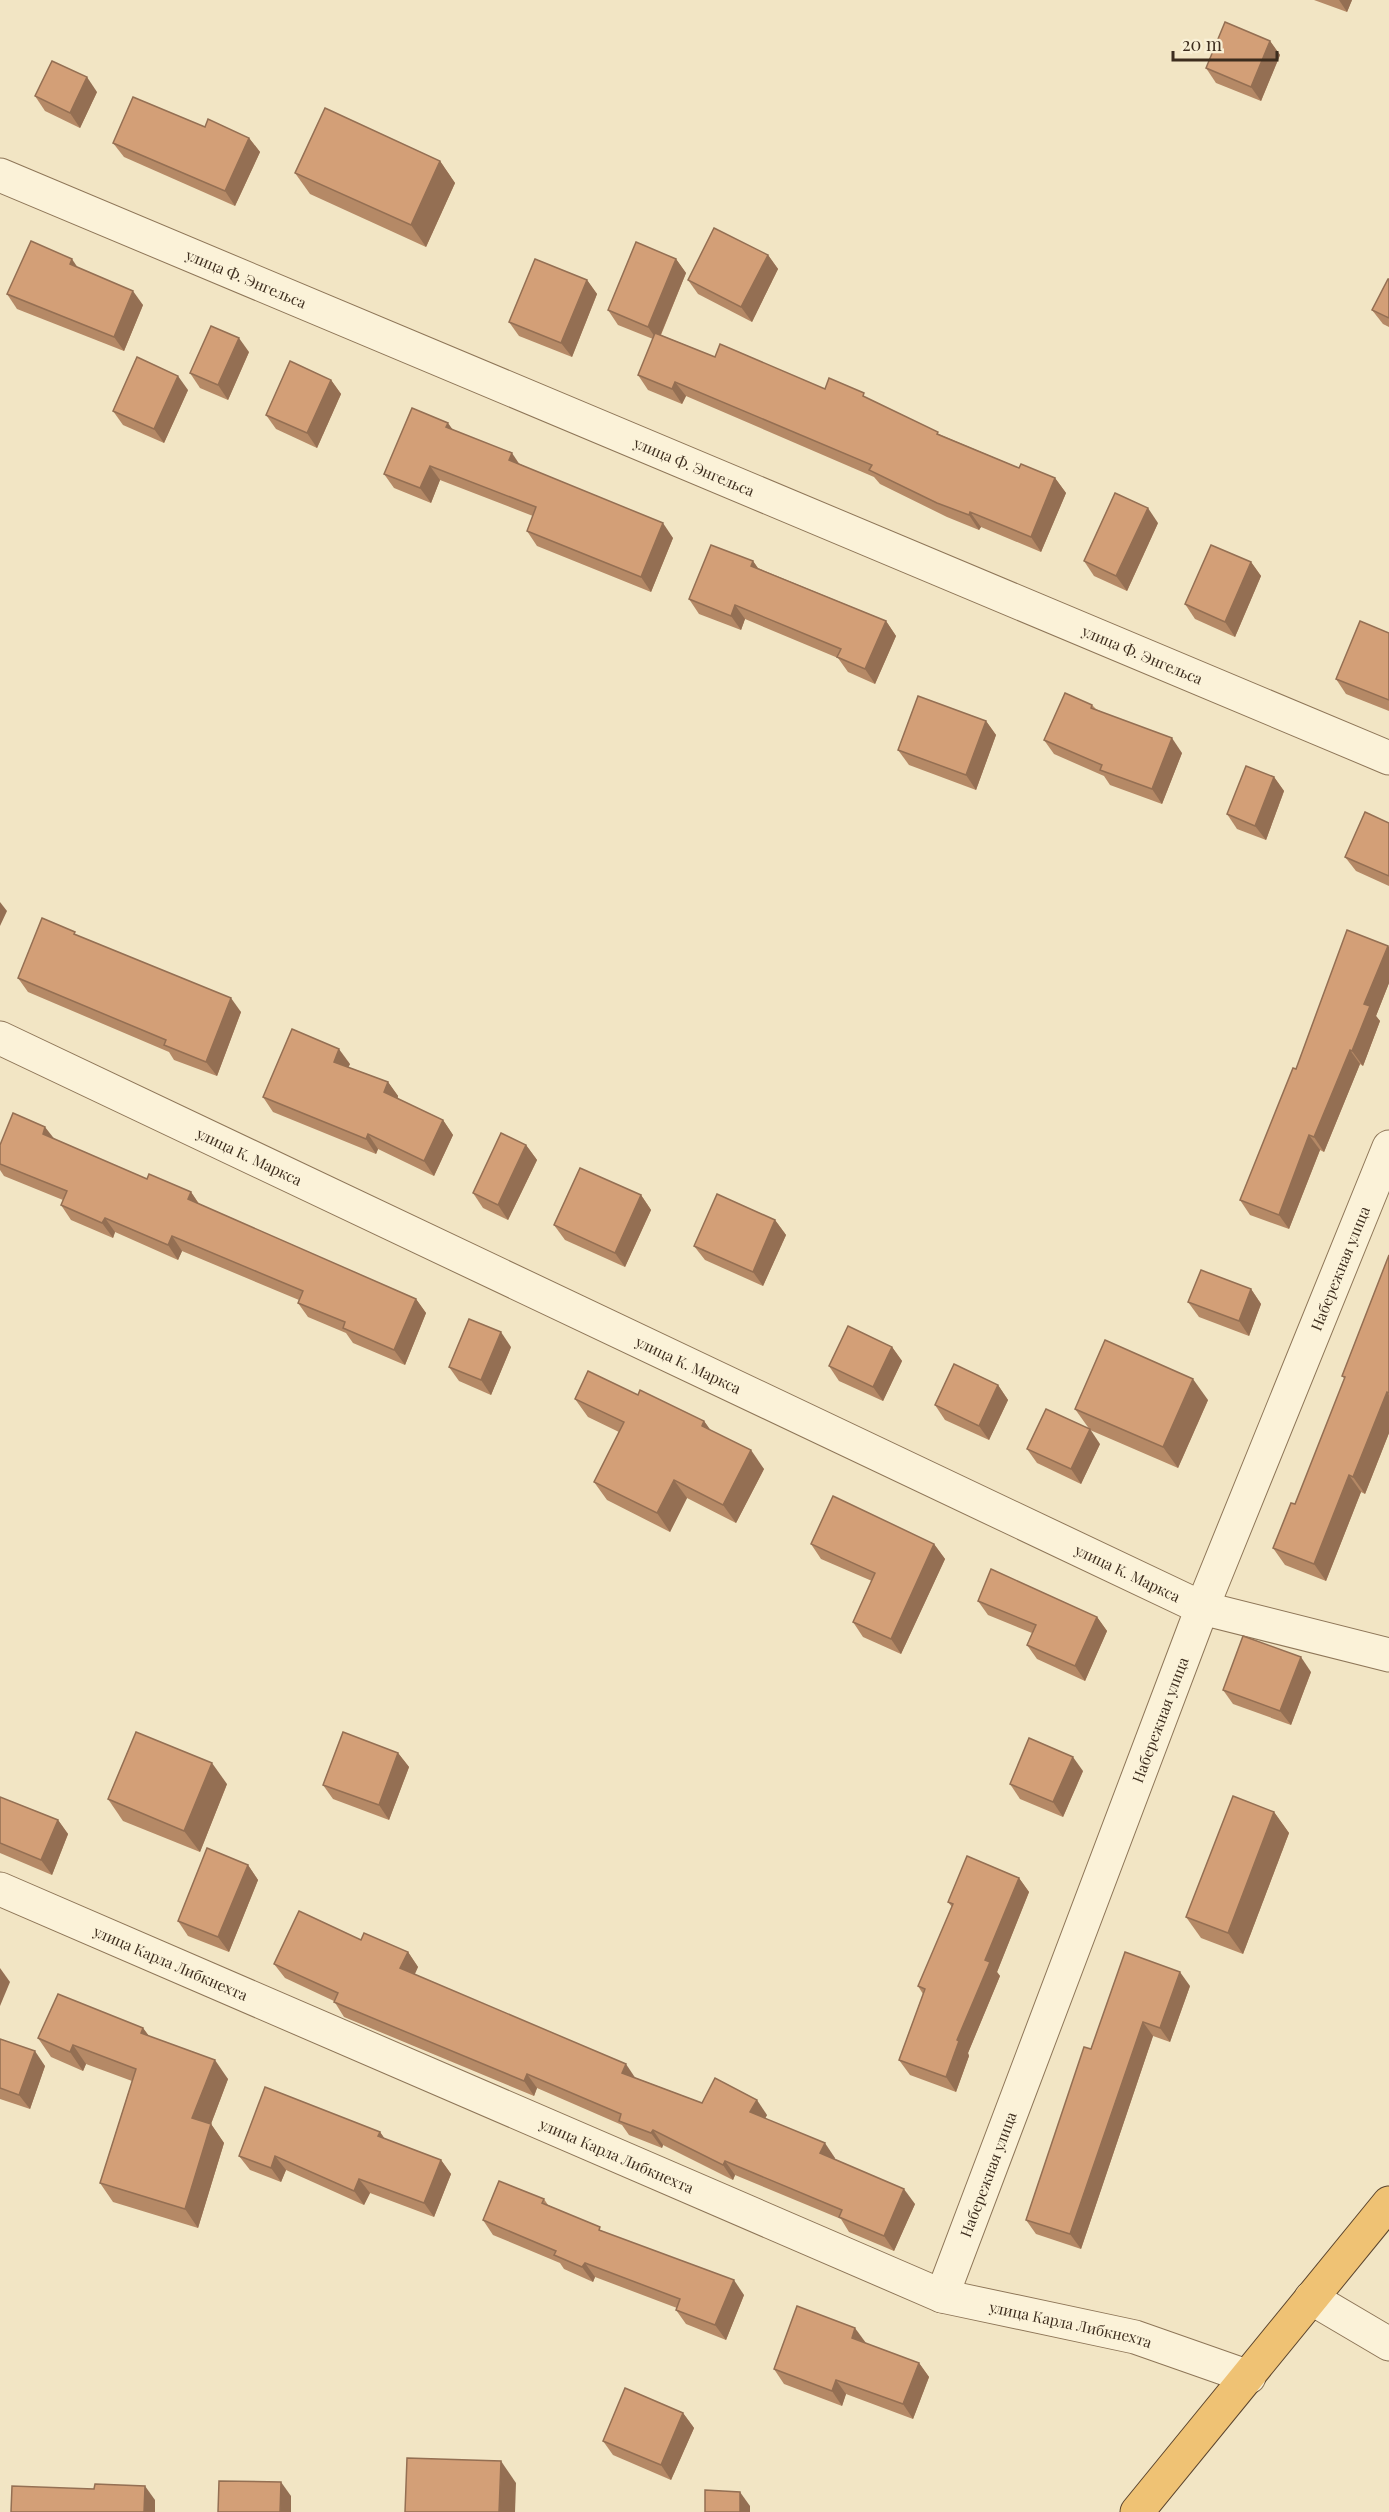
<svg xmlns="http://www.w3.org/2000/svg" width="1389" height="2512" font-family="'Playfair Display',serif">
	<rect width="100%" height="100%" fill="#f2e5c4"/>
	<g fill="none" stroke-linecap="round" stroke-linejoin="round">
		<g stroke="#8e7658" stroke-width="35">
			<g id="minor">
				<path id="s1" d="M 0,175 L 1389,758"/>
				<path id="s2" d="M 0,1038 L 1202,1608 L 1389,1655"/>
				<path id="s3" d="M 0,1889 L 942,2296 L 1135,2337 L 1249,2377"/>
				<path id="s4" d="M 942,2296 L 1202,1608 L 1389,1147"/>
			</g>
		</g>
		<g stroke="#8e7658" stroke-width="35">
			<path id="tertiary" d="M 1311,2298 L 1389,2344"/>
		</g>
		<g stroke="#5b442d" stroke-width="35">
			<path id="trunk" d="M 1137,2512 L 1389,2203"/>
		</g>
		<use href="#minor" stroke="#fbf2d8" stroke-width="33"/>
		<use href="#tertiary" stroke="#fbf2d8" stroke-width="33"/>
		<use href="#trunk" stroke="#efc274" stroke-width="33"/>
	</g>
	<g fill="#b58966">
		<path d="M 1314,0 L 1352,0 L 1347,12 Z"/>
		<path d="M 1270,41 L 1280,55 L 1261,101 L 1216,83 L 1206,68 Z"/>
		<path d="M 97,92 L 80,128 L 45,111 L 35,96 Z"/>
		<path d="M 205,127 L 249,138 L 260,152 L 235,206 L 124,157 L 113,143 Z"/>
		<path d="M 440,161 L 455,183 L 426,247 L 310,194 L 295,173 Z"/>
		<path d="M 768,255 L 778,269 L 752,322 L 698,294 L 688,280 Z"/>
		<path d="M 676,259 L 686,273 L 661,335 L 715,357 L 825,389 L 867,398 L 941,435 L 1019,468 L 1055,478 L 1066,493 L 1041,552 L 981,527 L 979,530 L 947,517 L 880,484 L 874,477 L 686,396 L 682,404 L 648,390 L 638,375 L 653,339 L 618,325 L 608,310 Z"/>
		<path d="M 78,268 L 143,305 L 124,351 L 17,309 L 7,294 Z"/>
		<path d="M 1389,279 L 1389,327 L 1383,324 L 1372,310 Z"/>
		<path d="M 587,280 L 597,294 L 572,357 L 519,336 L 509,322 Z"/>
		<path d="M 249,352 L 228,400 L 200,388 L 190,373 Z"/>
		<path d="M 331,380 L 341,394 L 317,448 L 276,429 L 266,415 Z"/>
		<path d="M 188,390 L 164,443 L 123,425 L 113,411 Z"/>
		<path d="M 453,430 L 520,464 L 673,538 L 651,592 L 537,546 L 527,531 L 533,516 L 440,480 L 431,503 L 394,488 L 384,474 Z"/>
		<path d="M 1158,523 L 1127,591 L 1094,576 L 1084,561 Z"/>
		<path d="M 753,561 L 758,568 L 886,621 L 896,636 L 875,684 L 848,672 L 838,658 L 745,619 L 741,630 L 699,614 L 689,599 Z"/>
		<path d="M 1251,562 L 1261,576 L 1235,637 L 1195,619 L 1185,604 Z"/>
		<path d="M 1389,633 L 1389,711 L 1346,694 L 1336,679 Z"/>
		<path d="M 1092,705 L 1096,709 L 1182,753 L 1162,804 L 1110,785 L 1104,776 L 1054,754 L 1044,740 Z"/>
		<path d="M 986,721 L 996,735 L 976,790 L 909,765 L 898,750 Z"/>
		<path d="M 1274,777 L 1284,791 L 1266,840 L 1237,829 L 1227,814 Z"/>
		<path d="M 1389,823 L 1389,886 L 1356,871 L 1345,857 Z"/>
		<path d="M 78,936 L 241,1012 L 217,1076 L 174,1060 L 169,1052 L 28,992 L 18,978 Z"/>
		<path d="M 1388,946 L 1389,947 L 1389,983 L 1376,1016 L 1380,1021 L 1363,1066 L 1360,1064 L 1324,1152 L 1320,1150 L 1289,1229 L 1250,1215 L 1240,1200 L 1296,1069 Z"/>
		<path d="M 350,1064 L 348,1067 L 388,1082 L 398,1096 L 398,1099 L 443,1120 L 453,1135 L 434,1176 L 378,1149 L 376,1154 L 273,1112 L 263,1097 Z"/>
		<path d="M 54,1139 L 147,1179 L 191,1192 L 199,1204 L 416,1299 L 426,1313 L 405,1365 L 353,1343 L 346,1333 L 308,1317 L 298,1303 L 299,1300 L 182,1251 L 178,1260 L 115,1232 L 113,1238 L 71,1220 L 61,1205 L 63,1200 L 4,1176 L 0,1170 L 0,1145 Z"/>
		<path d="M 526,1145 L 537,1160 L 508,1220 L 483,1208 L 473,1193 Z"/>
		<path d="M 641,1195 L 651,1210 L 625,1267 L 565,1240 L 554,1225 Z"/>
		<path d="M 775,1220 L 786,1235 L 763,1286 L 705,1260 L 694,1246 Z"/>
		<path d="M 1389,1255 L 1389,1433 L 1365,1494 L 1361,1492 L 1326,1581 L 1285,1565 L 1273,1548 L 1295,1504 L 1345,1379 L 1342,1376 Z"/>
		<path d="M 1251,1289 L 1261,1304 L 1249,1336 L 1199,1317 L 1188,1302 Z"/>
		<path d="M 511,1347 L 491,1395 L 459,1381 L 449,1367 Z"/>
		<path d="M 892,1347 L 902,1361 L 883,1401 L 839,1381 L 829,1366 Z"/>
		<path d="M 998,1385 L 1008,1400 L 989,1440 L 945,1420 L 935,1405 Z"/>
		<path d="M 638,1395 L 704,1421 L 710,1430 L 764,1469 L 736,1523 L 687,1498 L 670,1532 L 607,1500 L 594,1482 L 619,1432 L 588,1417 L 575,1399 Z"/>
		<path d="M 1208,1400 L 1178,1468 L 1090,1430 L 1075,1409 Z"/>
		<path d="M 1100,1444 L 1081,1484 L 1037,1463 L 1027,1449 Z"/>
		<path d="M 811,1544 L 934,1544 L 945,1559 L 901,1654 L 863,1637 L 853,1622 L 872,1581 L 821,1559 Z"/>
		<path d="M 978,1601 L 1097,1617 L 1107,1631 L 1085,1681 L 1037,1659 L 1027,1645 L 1032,1633 L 988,1615 Z"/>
		<path d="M 1311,1672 L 1291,1725 L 1233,1704 L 1223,1690 Z"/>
		<path d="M 398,1753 L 409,1767 L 389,1820 L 333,1799 L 323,1785 Z"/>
		<path d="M 1083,1771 L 1063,1817 L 1020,1799 L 1010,1784 Z"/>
		<path d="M 227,1784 L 200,1852 L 123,1821 L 108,1799 Z"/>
		<path d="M 0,1797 L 58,1820 L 68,1834 L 52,1875 L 0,1853 Z"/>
		<path d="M 1274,1812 L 1289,1833 L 1243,1954 L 1201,1938 L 1186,1917 Z"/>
		<path d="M 248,1865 L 258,1880 L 229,1952 L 188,1936 L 178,1921 Z"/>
		<path d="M 1019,1878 L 1029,1892 L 997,1972 L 1000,1976 L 968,2053 L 969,2056 L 956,2092 L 910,2075 L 899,2060 L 923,1994 L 918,1986 L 952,1907 L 948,1902 Z"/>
		<path d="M 361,1940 L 408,1952 L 418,1967 L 414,1974 L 636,2078 L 702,2103 L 767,2115 L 765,2118 L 835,2158 L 834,2159 L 915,2204 L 894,2251 L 849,2232 L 841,2219 L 735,2175 L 733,2180 L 663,2145 L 662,2148 L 629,2135 L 622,2125 L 537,2088 L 534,2096 L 344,2017 L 334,2001 L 285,1978 L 274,1964 Z"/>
		<path d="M 1190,1986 L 1170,2042 L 1153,2036 L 1081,2249 L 1036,2234 L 1026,2220 L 1091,2049 Z"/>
		<path d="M 143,2028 L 149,2036 L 228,2079 L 211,2124 L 224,2143 L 198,2228 L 113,2202 L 100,2183 L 132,2081 L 86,2064 L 83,2071 L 51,2057 L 38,2038 Z"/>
		<path d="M 0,2039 L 45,2066 L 30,2109 L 0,2099 Z"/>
		<path d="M 380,2132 L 385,2139 L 441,2160 L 451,2174 L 434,2217 L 370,2193 L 364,2205 L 286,2170 L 281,2182 L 250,2170 L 239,2156 Z"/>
		<path d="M 544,2199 L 548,2205 L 602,2231 L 744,2295 L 726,2340 L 686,2324 L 676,2310 L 677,2308 L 595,2277 L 593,2282 L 564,2269 L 560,2263 L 493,2235 L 483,2220 Z"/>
		<path d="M 865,2343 L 919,2363 L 929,2377 L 913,2419 L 846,2394 L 842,2406 L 784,2384 L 774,2369 Z"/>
		<path d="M 683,2413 L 694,2428 L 671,2480 L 613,2455 L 603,2441 Z"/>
	</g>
	<g fill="#946f53">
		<path d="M 1339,0 L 1352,0 L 1347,12 Z"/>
		<path d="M 1270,41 L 1280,55 L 1261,101 L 1251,87 Z"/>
		<path d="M 87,77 L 97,92 L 80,128 L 70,113 Z"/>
		<path d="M 249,138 L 260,152 L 235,206 L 225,191 Z"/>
		<path d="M 440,161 L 455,183 L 426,247 L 411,225 Z"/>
		<path d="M 768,255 L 778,269 L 752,322 L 741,307 Z"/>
		<path d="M 72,259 L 82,274 L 70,264 Z"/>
		<path d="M 676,259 L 686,273 L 658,341 L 648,327 Z"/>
		<path d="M 587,280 L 597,294 L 572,357 L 561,343 Z"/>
		<path d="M 133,291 L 143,305 L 124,351 L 114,337 Z"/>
		<path d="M 239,338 L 249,352 L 228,400 L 218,385 Z"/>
		<path d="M 178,376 L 188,390 L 164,443 L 154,429 Z"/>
		<path d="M 331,380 L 341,394 L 317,448 L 307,433 Z"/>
		<path d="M 675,382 L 686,396 L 682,404 L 672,389 Z"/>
		<path d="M 448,423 L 458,437 L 446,427 Z"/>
		<path d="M 512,453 L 522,468 L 509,460 Z"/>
		<path d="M 430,466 L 440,480 L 431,503 L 420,488 Z"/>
		<path d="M 1055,478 L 1066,493 L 1041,552 L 1031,537 Z"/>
		<path d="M 1148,508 L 1158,523 L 1127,591 L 1116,576 Z"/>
		<path d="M 970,512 L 981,527 L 979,530 L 969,515 Z"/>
		<path d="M 663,523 L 673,538 L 651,592 L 641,577 Z"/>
		<path d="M 753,561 L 763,576 L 751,566 Z"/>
		<path d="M 1251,562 L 1261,576 L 1235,637 L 1225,622 Z"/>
		<path d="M 735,605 L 745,619 L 741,630 L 731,616 Z"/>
		<path d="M 886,621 L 896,636 L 875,684 L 865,669 Z"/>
		<path d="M 986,721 L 996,735 L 976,790 L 966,775 Z"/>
		<path d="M 1172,738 L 1182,753 L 1162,804 L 1152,789 Z"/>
		<path d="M 1274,777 L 1284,791 L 1266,840 L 1255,826 Z"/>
		<path d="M 0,902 L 7,911 L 0,926 Z"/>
		<path d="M 1388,946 L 1389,947 L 1389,983 L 1376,1016 L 1380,1021 L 1363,1066 L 1352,1051 L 1364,1004 Z"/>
		<path d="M 231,998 L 241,1012 L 217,1076 L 206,1062 Z"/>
		<path d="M 339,1049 L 350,1064 L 344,1076 L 334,1062 Z"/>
		<path d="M 1350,1050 L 1360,1064 L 1324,1152 L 1314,1137 Z"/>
		<path d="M 388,1082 L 398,1096 L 394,1107 L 384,1092 Z"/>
		<path d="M 443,1120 L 453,1135 L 434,1176 L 424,1161 Z"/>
		<path d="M 45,1127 L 56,1141 L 43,1134 Z"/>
		<path d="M 368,1134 L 378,1149 L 376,1154 L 366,1139 Z"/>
		<path d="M 1309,1135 L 1320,1150 L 1289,1229 L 1279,1215 Z"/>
		<path d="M 526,1145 L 537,1160 L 508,1220 L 498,1205 Z"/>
		<path d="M 191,1192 L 201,1207 L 188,1199 Z"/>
		<path d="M 641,1195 L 651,1210 L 625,1267 L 615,1253 Z"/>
		<path d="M 105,1218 L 115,1232 L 113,1238 L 102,1223 Z"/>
		<path d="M 775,1220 L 786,1235 L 763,1286 L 753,1272 Z"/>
		<path d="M 172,1236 L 182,1251 L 178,1260 L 168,1245 Z"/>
		<path d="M 1251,1289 L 1261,1304 L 1249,1336 L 1239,1321 Z"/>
		<path d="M 416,1299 L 426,1313 L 405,1365 L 394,1350 Z"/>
		<path d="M 501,1332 L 511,1347 L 491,1395 L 481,1380 Z"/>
		<path d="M 892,1347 L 902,1361 L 883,1401 L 873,1387 Z"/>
		<path d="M 1193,1379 L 1208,1400 L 1178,1468 L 1163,1447 Z"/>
		<path d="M 998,1385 L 1008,1400 L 989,1440 L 979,1426 Z"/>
		<path d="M 1387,1392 L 1389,1395 L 1389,1433 L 1365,1494 L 1353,1477 Z"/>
		<path d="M 704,1421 L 717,1439 L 702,1426 Z"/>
		<path d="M 1090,1429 L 1100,1444 L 1081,1484 L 1071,1469 Z"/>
		<path d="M 751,1450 L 764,1469 L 736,1523 L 723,1505 Z"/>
		<path d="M 1349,1475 L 1361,1492 L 1326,1581 L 1314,1564 Z"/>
		<path d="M 674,1480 L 687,1498 L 670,1532 L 657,1513 Z"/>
		<path d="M 934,1544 L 945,1559 L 901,1654 L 891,1639 Z"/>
		<path d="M 1097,1617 L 1107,1631 L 1085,1681 L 1075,1666 Z"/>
		<path d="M 1301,1657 L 1311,1672 L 1291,1725 L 1280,1711 Z"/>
		<path d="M 398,1753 L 409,1767 L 389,1820 L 379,1805 Z"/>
		<path d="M 1073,1757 L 1083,1771 L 1063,1817 L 1053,1802 Z"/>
		<path d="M 212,1763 L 227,1784 L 200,1852 L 184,1831 Z"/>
		<path d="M 1274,1812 L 1289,1833 L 1243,1954 L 1228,1933 Z"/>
		<path d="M 58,1820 L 68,1834 L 52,1875 L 41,1860 Z"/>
		<path d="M 248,1865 L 258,1880 L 229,1952 L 218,1937 Z"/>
		<path d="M 1019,1878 L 1029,1892 L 997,1972 L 1000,1976 L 968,2053 L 969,2056 L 956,2092 L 946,2077 L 957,2040 L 985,1960 Z"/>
		<path d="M 408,1952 L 418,1967 L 411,1983 L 400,1968 Z"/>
		<path d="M 0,1968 L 10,1982 L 0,2006 Z"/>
		<path d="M 1180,1972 L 1190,1986 L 1170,2042 L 1160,2028 Z"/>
		<path d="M 1143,2022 L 1153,2036 L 1081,2249 L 1070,2234 Z"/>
		<path d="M 143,2028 L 156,2046 L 141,2033 Z"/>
		<path d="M 73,2045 L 86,2064 L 83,2071 L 70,2052 Z"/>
		<path d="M 35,2051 L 45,2066 L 30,2109 L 19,2095 Z"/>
		<path d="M 215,2060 L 228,2079 L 206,2137 L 192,2118 Z"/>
		<path d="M 626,2064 L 636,2079 L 622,2073 Z"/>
		<path d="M 527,2074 L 537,2088 L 534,2096 L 524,2081 Z"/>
		<path d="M 757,2100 L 767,2115 L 761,2127 L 750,2112 Z"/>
		<path d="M 211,2124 L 224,2143 L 198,2228 L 185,2209 Z"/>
		<path d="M 653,2130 L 663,2145 L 662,2148 L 651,2133 Z"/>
		<path d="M 380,2132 L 390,2147 L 378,2136 Z"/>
		<path d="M 825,2143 L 835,2158 L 831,2168 L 820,2153 Z"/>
		<path d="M 275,2156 L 286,2170 L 281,2182 L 271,2168 Z"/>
		<path d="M 441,2160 L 451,2174 L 434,2217 L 424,2203 Z"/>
		<path d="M 725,2161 L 735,2175 L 733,2180 L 723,2165 Z"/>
		<path d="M 359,2179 L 370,2193 L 364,2205 L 354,2191 Z"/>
		<path d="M 904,2189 L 915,2204 L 894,2251 L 884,2236 Z"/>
		<path d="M 585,2263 L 595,2277 L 593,2282 L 582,2267 Z"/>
		<path d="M 734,2280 L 744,2295 L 726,2340 L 715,2325 Z"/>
		<path d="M 855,2328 L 866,2343 L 852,2338 Z"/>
		<path d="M 919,2363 L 929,2377 L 913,2419 L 903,2404 Z"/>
		<path d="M 836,2380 L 846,2394 L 842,2406 L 832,2391 Z"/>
		<path d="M 683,2413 L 694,2428 L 671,2480 L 661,2465 Z"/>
		<path d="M 501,2461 L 516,2483 L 515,2512 L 499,2512 Z"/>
		<path d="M 281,2482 L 291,2496 L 291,2512 L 280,2512 Z"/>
		<path d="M 145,2486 L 155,2500 L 155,2512 L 144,2512 Z"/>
		<path d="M 740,2492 L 750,2506 L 750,2512 L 740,2512 Z"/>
	</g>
	<g fill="#d39f77" stroke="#946f53" stroke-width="1.5">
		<path d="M 1225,22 L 1270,41 L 1251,87 L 1206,68 Z"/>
		<path d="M 52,61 L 87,77 L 70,113 L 35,96 Z"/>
		<path d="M 133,97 L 205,127 L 208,119 L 249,138 L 225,191 L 113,143 Z"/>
		<path d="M 325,108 L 440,161 L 411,225 L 295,173 Z"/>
		<path d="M 714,228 L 768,255 L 741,307 L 688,280 Z"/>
		<path d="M 31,241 L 72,259 L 70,264 L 133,291 L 114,337 L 7,294 Z"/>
		<path d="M 636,242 L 676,259 L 648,327 L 608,310 Z"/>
		<path d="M 535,259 L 587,280 L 561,343 L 509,322 Z"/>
		<path d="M 1388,279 L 1389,279 L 1389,318 L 1372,310 Z"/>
		<path d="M 211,326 L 239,338 L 218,385 L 190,373 Z"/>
		<path d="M 655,333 L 715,357 L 720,344 L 825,389 L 829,378 L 864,393 L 863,396 L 938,432 L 937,434 L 1019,468 L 1021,464 L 1055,478 L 1031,537 L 970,512 L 969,515 L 937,503 L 869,470 L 872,465 L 675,382 L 672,389 L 638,375 Z"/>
		<path d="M 137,357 L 178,376 L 154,429 L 113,411 Z"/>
		<path d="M 290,361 L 331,380 L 307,433 L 266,415 Z"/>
		<path d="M 412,408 L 448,423 L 446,427 L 512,453 L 509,460 L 663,523 L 641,577 L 527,531 L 536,507 L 430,466 L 420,488 L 384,474 Z"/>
		<path d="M 1115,493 L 1148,508 L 1116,576 L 1084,561 Z"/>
		<path d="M 711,545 L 753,561 L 751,566 L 886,621 L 865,669 L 837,657 L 841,649 L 735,605 L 731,616 L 689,599 Z"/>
		<path d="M 1211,545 L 1251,562 L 1225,622 L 1185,604 Z"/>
		<path d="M 1360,621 L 1389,633 L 1389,700 L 1336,679 Z"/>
		<path d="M 1065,693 L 1092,705 L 1091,708 L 1172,738 L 1152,789 L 1100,770 L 1102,765 L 1044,740 Z"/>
		<path d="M 918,696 L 986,721 L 966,775 L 898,750 Z"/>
		<path d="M 1246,766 L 1274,777 L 1255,826 L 1227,814 Z"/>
		<path d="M 1365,812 L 1389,823 L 1389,876 L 1345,857 Z"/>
		<path d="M 42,918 L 75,932 L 74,934 L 231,998 L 206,1062 L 164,1045 L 166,1040 L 18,978 Z"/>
		<path d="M 1347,930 L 1388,946 L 1364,1004 L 1370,1006 L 1352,1051 L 1350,1050 L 1314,1137 L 1309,1135 L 1279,1215 L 1240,1200 L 1293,1068 L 1296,1069 Z"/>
		<path d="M 292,1029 L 339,1049 L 334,1062 L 388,1082 L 384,1092 L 443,1120 L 424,1161 L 368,1134 L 366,1139 L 263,1097 Z"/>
		<path d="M 13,1113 L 45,1127 L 43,1134 L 147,1179 L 149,1174 L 191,1192 L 188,1199 L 416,1299 L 394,1350 L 343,1328 L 345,1322 L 298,1303 L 303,1291 L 172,1236 L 168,1245 L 105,1218 L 102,1223 L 61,1205 L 67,1191 L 0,1164 L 0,1145 Z"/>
		<path d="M 501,1133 L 526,1145 L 498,1205 L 473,1193 Z"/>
		<path d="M 580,1168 L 641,1195 L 615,1253 L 554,1225 Z"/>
		<path d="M 717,1194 L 775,1220 L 753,1272 L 694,1246 Z"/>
		<path d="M 1389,1255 L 1389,1393 L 1387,1392 L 1353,1477 L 1349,1475 L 1314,1564 L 1273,1548 L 1291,1503 L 1295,1504 L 1345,1377 L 1342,1376 Z"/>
		<path d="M 1201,1270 L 1251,1289 L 1239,1321 L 1188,1302 Z"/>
		<path d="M 469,1319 L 501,1332 L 481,1380 L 449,1367 Z"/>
		<path d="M 848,1326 L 892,1347 L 873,1387 L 829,1366 Z"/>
		<path d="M 1105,1340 L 1193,1379 L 1163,1447 L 1075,1409 Z"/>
		<path d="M 954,1364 L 998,1385 L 979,1426 L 935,1405 Z"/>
		<path d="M 588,1371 L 638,1395 L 640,1390 L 704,1421 L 702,1426 L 751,1450 L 723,1505 L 674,1480 L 657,1513 L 594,1482 L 624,1422 L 575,1399 Z"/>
		<path d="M 1046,1409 L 1090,1429 L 1071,1469 L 1027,1449 Z"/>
		<path d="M 833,1496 L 934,1544 L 891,1639 L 853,1622 L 875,1573 L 811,1544 Z"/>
		<path d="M 991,1569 L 1097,1617 L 1075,1666 L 1027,1645 L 1036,1625 L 978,1601 Z"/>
		<path d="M 1243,1636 L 1301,1657 L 1280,1711 L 1223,1690 Z"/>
		<path d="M 136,1732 L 212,1763 L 184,1831 L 108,1799 Z"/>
		<path d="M 343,1732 L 398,1753 L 379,1805 L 323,1785 Z"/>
		<path d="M 1029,1738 L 1073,1757 L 1053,1802 L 1010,1784 Z"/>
		<path d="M 1233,1796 L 1274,1812 L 1228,1933 L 1186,1917 Z"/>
		<path d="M 0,1797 L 58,1820 L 41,1860 L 0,1843 Z"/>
		<path d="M 207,1848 L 248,1865 L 218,1937 L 178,1921 Z"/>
		<path d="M 967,1856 L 1019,1878 L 985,1960 L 990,1962 L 957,2040 L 959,2041 L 946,2077 L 899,2060 L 925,1989 L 918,1986 L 953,1904 L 948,1902 Z"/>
		<path d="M 299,1911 L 361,1940 L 364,1933 L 408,1952 L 400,1968 L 626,2064 L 622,2073 L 702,2103 L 715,2078 L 757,2100 L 750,2112 L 825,2143 L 820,2153 L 904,2189 L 884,2236 L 839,2217 L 842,2210 L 725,2161 L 723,2165 L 653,2130 L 651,2133 L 619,2121 L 621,2114 L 527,2074 L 524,2081 L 334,2002 L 338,1993 L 274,1964 Z"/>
		<path d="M 1125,1952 L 1180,1972 L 1160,2028 L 1143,2022 L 1070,2234 L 1026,2220 L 1084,2047 L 1091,2049 Z"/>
		<path d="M 58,1994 L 143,2028 L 141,2033 L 215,2060 L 192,2118 L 211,2124 L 185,2209 L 100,2183 L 136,2069 L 73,2045 L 70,2052 L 38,2038 Z"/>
		<path d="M 0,2039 L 35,2051 L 19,2095 L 0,2088 Z"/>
		<path d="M 265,2087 L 380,2132 L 378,2136 L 441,2160 L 424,2203 L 359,2179 L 354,2191 L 275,2156 L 271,2168 L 239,2156 Z"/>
		<path d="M 499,2181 L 544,2199 L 542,2203 L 600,2227 L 599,2230 L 734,2280 L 715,2325 L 676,2310 L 680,2299 L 585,2263 L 582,2267 L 554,2255 L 556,2251 L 483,2220 Z"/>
		<path d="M 797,2306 L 855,2328 L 852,2338 L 919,2363 L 903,2404 L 836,2380 L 832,2391 L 774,2369 Z"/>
		<path d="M 625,2388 L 683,2413 L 661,2465 L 603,2441 Z"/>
		<path d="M 407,2458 L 501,2461 L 499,2512 L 405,2512 Z"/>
		<path d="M 219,2481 L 281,2482 L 280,2512 L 218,2512 Z"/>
		<path d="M 95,2484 L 145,2486 L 144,2512 L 11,2512 L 12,2486 L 94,2489 Z"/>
		<path d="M 705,2490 L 740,2492 L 740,2512 L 705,2512 Z"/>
	</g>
	<g text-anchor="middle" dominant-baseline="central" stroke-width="6" stroke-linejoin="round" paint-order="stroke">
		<g font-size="15" fill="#3d2d1e" stroke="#f8efd4">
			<text stroke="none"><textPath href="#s1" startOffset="267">улица Ф. Энгельса</textPath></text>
			<text stroke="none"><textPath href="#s1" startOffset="753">улица Ф. Энгельса</textPath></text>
			<text stroke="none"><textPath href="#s1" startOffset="1239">улица Ф. Энгельса</textPath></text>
			<text stroke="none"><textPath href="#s2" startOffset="276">улица К. Маркса</textPath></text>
			<text stroke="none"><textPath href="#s4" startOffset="1102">Набережная улица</textPath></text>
			<text stroke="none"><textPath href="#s2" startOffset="762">улица К. Маркса</textPath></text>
			<text stroke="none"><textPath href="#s2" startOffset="1248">улица К. Маркса</textPath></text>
			<text stroke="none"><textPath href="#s4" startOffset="616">Набережная улица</textPath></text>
			<text stroke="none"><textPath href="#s3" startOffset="186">улица Карла Либкнехта</textPath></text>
			<text stroke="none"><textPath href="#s3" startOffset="672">улица Карла Либкнехта</textPath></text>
			<text stroke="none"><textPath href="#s4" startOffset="130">Набережная улица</textPath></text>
			<text stroke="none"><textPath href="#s3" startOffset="1158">улица Карла Либкнехта</textPath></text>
		</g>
	</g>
	<path d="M1173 51v9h104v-9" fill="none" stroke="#3d2d1e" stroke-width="3"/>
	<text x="1182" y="51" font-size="18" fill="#3d2d1e" stroke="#f8efd4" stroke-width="4.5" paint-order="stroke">20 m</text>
</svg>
